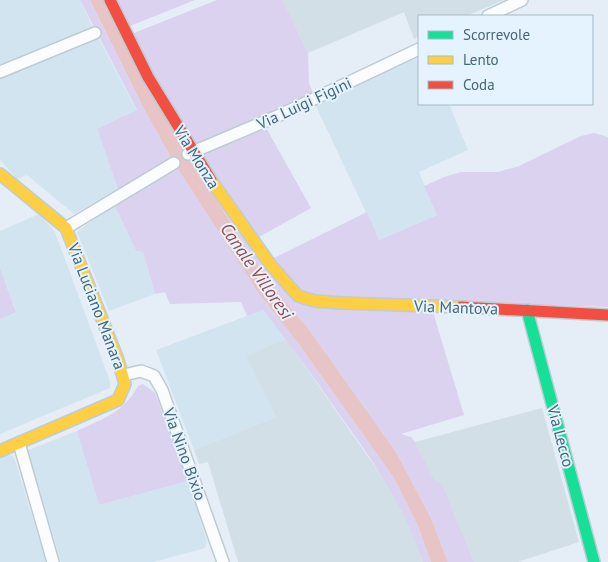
<svg xmlns="http://www.w3.org/2000/svg" width="608" height="562" font-family="'PT Sans',sans-serif">
	<rect width="100%" height="100%" fill="#e5eef6"/>
	<g fill="#d3e4f1">
		<path d="M 0,0 L 80,0 L 94,30 L 0,68 Z"/>
		<path d="M 97,35 L 137,111 L 97,129 L 118,189 L 74,214 L 27,175 L 17,179 L 0,160 L 0,76 Z"/>
		<path d="M 419,57 L 419,104 L 449,104 L 468,150 L 419,172 L 437,215 L 379,240 L 314,102 Z"/>
		<path d="M 114,204 L 136,251 L 143,252 L 155,294 L 109,311 L 77,232 Z"/>
		<path d="M 39,214 L 55,232 L 110,381 L 110,388 L 0,434 L 0,319 L 16,311 L 0,268 L 0,231 Z"/>
		<path d="M 263,310 L 286,339 L 247,356 L 276,417 L 194,450 L 156,350 Z"/>
		<path d="M 77,431 L 99,505 L 188,481 L 207,541 L 205,548 L 154,562 L 61,562 L 28,450 Z"/>
		<path d="M 8,454 L 14,457 L 46,562 L 0,562 L 0,458 Z"/>
	</g>
	<g fill="#d3dfe6">
		<path d="M 283,0 L 504,0 L 466,16 L 419,16 L 419,36 L 414,39 L 404,12 L 308,53 Z"/>
		<path d="M 286,339 L 394,494 L 414,533 L 423,562 L 238,562 L 208,462 L 199,464 L 194,450 L 276,417 L 246,356 Z"/>
		<path d="M 542,408 L 579,542 L 518,562 L 474,562 L 442,485 L 435,482 L 415,442 Z"/>
	</g>
	<g fill="#dbd2f0">
		<path d="M 80,0 L 90,0 L 143,107 L 174,163 L 259,294 L 298,343 L 394,478 L 418,526 L 431,562 L 423,562 C 405,507 373,461 339,414 C 315,379 290,344 263,310 L 247,316 L 241,302 L 170,304 L 165,292 L 155,294 L 143,252 L 136,251 L 114,204 L 171,170 L 164,162 L 118,189 L 97,129 L 137,110 Z"/>
		<path d="M 106,0 L 195,0 L 130,26 L 134,33 L 217,0 L 283,0 L 308,53 L 309,83 L 314,96 L 264,124 L 311,208 L 259,237 L 274,258 L 367,212 L 379,240 L 437,215 L 424,186 L 444,177 L 461,172 L 498,172 L 519,166 L 581,136 L 594,133 L 608,137 L 608,307 L 404,300 L 433,312 L 464,415 L 401,434 L 411,437 L 415,442 L 435,481 L 442,484 L 474,562 L 448,562 L 431,518 L 396,452 L 310,331 L 270,283 L 242,241 L 182,144 Z"/>
		<path d="M 0,268 L 16,312 L 0,319 Z"/>
		<path d="M 143,384 L 155,393 L 188,481 L 99,505 L 77,431 C 104,418 123,413 138,386 Z"/>
	</g>
	<path fill="#e7c4c6" d="M 90,0 L 106,0 L 182,144 L 242,241 L 270,283 L 310,331 L 396,452 L 431,518 L 448,562 L 431,562 L 418,526 L 394,478 L 298,343 L 259,294 L 174,163 L 143,107 Z"/>
	<g fill="none" stroke-linecap="round" stroke-linejoin="round">
		<g stroke="#bdcbd2" stroke-width="14">
			<g id="street">
				<path d="M 488,16 L 522,0"/>
				<path d="M 0,72 L 95,33"/>
				<path d="M 188,154 L 280,115 L 419,49"/>
				<path d="M 66,228 L 174,163"/>
				<path d="M 124,375 L 141,371 L 154,376 L 162,390 L 223,562"/>
				<path d="M 19,443 L 53,562"/>
			</g>
		</g>
		<g stroke="#beccd4" stroke-width="14">
			<path id="fast" d="M 527,310 L 594,562"/>
		</g>
		<g stroke="#beccd4" stroke-width="14">
			<g id="slow">
				<path d="M 0,174 L 66,228 L 117,357 L 125,384 L 118,400 L 0,451"/>
				<path d="M 211,180 L 270,264 L 298,296 L 315,301 L 342,303 L 461,307"/>
			</g>
		</g>
		<g stroke="#beccd4" stroke-width="14">
			<g id="jam">
				<path d="M 110,0 L 148,77 L 211,180"/>
				<path d="M 461,307 L 608,315"/>
			</g>
		</g>
		<use href="#street" stroke="#fbfcfe" stroke-width="11"/>
		<use href="#fast" stroke="#16e098" stroke-width="11"/>
		<use href="#slow" stroke="#ffcf43" stroke-width="11"/>
		<use href="#jam" stroke="#f24e42" stroke-width="11"/>
	</g>
	<g text-anchor="middle" dominant-baseline="central" stroke-width="4" stroke-linejoin="round" paint-order="stroke">
		<g font-size="16" fill="#446974" stroke="#e5f2ff">
			<text transform="translate(304 103) rotate(-25)">Via Luigi Figini</text>
			<text transform="translate(197 157) rotate(58)">Via Monza</text>
			<text transform="translate(97 306) rotate(69)">Via Luciano Manara</text>
			<text transform="translate(456 307) rotate(2)">Via Mantova</text>
			<text transform="translate(561 436) rotate(75)">Via Lecco</text>
			<text transform="translate(185 454) rotate(70)">Via Nino Bixio</text>
		</g>
		<g font-size="18" font-style="italic" fill="#9f4844" stroke="#e5f2ff">
			<text transform="translate(257 271) rotate(55)">Canale Villoresi</text>
		</g>
	</g>
	<rect x="418" y="15" width="175" height="90" fill="#e5f2ff" stroke="#a5bbc7"/>
	<rect x="428" y="31" width="25" height="8" fill="#16e098" stroke="#a5bbc7"/>
	<text x="463" y="40" font-size="15" fill="#446974">Scorrevole</text>
	<rect x="428" y="56" width="25" height="8" fill="#ffcf43" stroke="#a5bbc7"/>
	<text x="463" y="65" font-size="15" fill="#446974">Lento</text>
	<rect x="428" y="81" width="25" height="8" fill="#f24e42" stroke="#a5bbc7"/>
	<text x="463" y="90" font-size="15" fill="#446974">Coda</text>
</svg>
